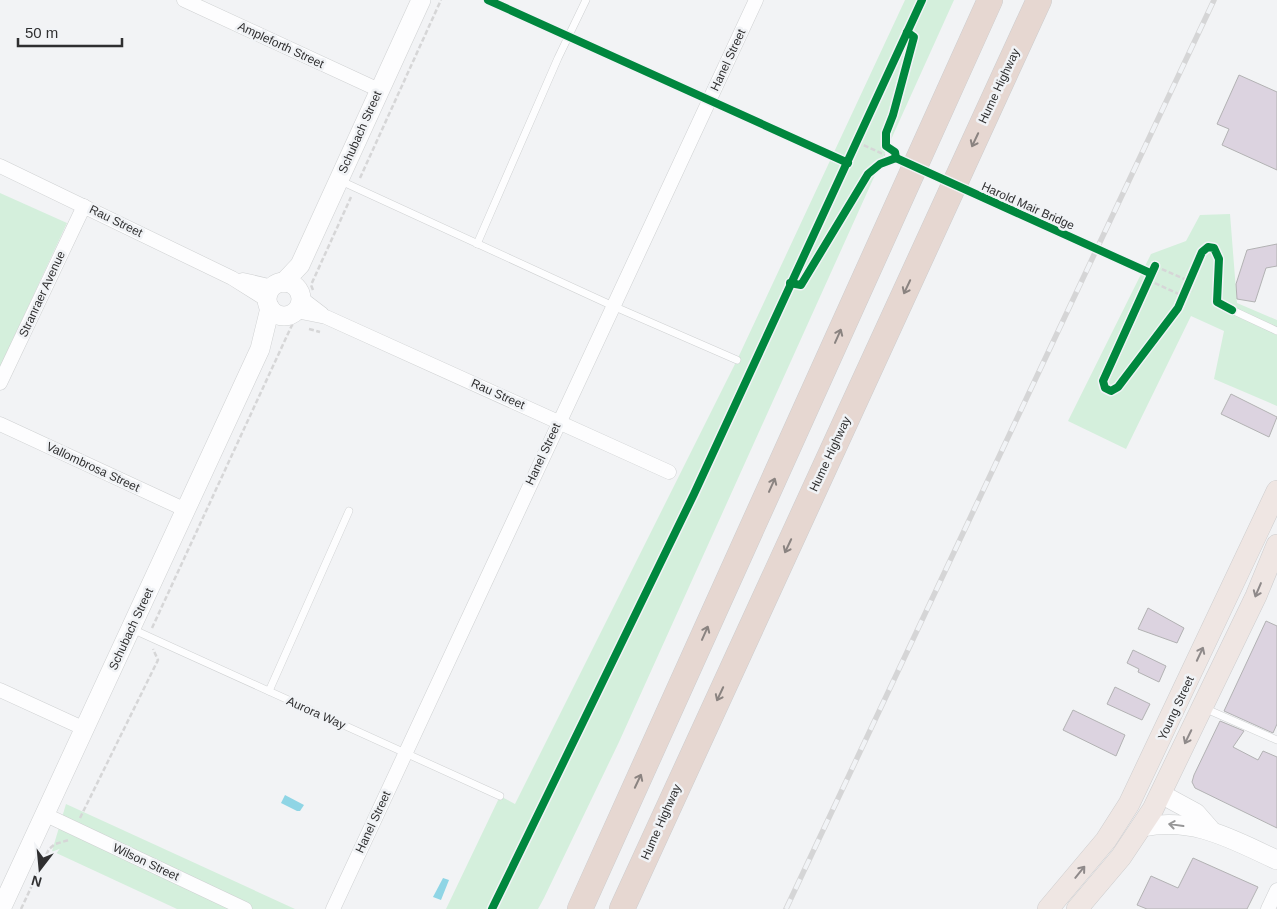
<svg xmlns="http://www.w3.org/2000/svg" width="1277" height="909" font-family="Helvetica,sans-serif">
	<rect width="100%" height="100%" fill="#f2f3f5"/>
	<g fill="#d4efdc">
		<path d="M 905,0 L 954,0 L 619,742 L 544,898 L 538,909 L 446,909 L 500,796 L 515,804 L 737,360 Z"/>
		<path d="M 0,193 L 67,223 L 0,367 Z"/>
		<path d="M 1230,214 L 1237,303 L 1277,320 L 1277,406 L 1214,379 L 1224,331 L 1191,316 L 1126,449 L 1068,421 L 1151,254 L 1186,241 L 1200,215 Z"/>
		<path d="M 66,804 L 295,909 L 177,909 L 52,851 Z"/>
	</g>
	<g fill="#8fd5e5">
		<path d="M 285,795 L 304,805 L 300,811 L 297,811 L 281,803 Z"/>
		<path d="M 443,878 L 449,880 L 441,900 L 433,897 Z"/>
	</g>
	<g fill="#dcd3e0" stroke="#b2b2b3">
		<path d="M 1239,75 L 1277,92 L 1277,170 L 1222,145 L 1229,129 L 1217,124 Z"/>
		<path d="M 1277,244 L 1277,266 L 1266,268 L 1255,302 L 1237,299 L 1236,284 L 1247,250 Z"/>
		<path d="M 1231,394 L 1277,417 L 1269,437 L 1221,414 Z"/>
		<path d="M 1148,608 L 1184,628 L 1177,643 L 1138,629 Z"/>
		<path d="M 1266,621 L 1277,626 L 1277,724 L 1273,733 L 1224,711 Z"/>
		<path d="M 1133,650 L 1166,666 L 1159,682 L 1138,672 L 1139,669 L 1127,663 Z"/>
		<path d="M 1115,687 L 1150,704 L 1142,720 L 1107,704 Z"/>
		<path d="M 1073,710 L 1125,735 L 1116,756 L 1063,730 Z"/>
		<path d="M 1220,721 L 1244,731 L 1233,747 L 1258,760 L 1263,751 L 1277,757 L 1277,828 L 1195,788 L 1192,782 L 1194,775 Z"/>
		<path d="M 1193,858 L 1258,887 L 1247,909 L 1147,909 L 1137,905 L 1151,876 L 1178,888 Z"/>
	</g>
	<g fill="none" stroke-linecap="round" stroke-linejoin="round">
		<g stroke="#cfd1d2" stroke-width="8">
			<g id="lane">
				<path d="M 341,181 L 613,306 L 737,360"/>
				<path d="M 477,244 L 558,58 L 586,0"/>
				<path d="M 1232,310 L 1277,331"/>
				<path d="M 132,629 L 500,796"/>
				<path d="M 269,691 L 349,511"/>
				<path d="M 1204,708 L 1277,740"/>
			</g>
		</g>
		<g stroke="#cfd1d2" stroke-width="15">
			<g id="street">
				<path d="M 184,0 L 379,90"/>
				<path d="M 0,166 L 232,278 L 267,300"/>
				<path d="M 243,280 L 273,287"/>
				<path d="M 301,298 L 322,314"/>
				<path d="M 296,311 L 326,317 L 669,472"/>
				<path d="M 0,383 L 84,206"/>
				<path d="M 0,424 L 186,510"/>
				<path d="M 0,690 L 85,729"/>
				<path d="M 46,815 L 245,909"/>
				<path d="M 333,909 L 756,0"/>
				<path d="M 1268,909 L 1277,890"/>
			</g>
		</g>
		<g stroke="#cfd1d2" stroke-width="20">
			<g id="secondary">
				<circle cx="284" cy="299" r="17"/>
				<path d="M 283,283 L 300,265 L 421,0"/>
				<path d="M 1161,794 L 1196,813 L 1210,829"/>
				<path d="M 1143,827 C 1195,817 1231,839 1277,860"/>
				<path d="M 1,909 L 260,349 L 270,308"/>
			</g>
		</g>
		<g stroke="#cdcdce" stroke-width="22">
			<g id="primary">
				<path d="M 1048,909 L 1106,840 L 1129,804 L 1277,491"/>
				<path d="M 1077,909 L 1121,857 L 1153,809 L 1256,596 L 1277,545"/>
			</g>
		</g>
		<g stroke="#cdcdce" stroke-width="26">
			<g id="highway">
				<path d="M 580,909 L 990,0"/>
				<path d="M 622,909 L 1039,0"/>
			</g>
		</g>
		<g stroke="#d6d6d7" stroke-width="2.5" stroke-dasharray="5 2.5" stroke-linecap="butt">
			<path d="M 857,142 L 885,155"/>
			<path d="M 360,178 L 441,0"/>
			<path d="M 1155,266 L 1189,281"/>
			<path d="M 1148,280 L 1183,296"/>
			<path d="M 1186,288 L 1193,291"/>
			<path d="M 313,290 L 311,285 L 351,197"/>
			<path d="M 309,329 L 320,332"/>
			<path d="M 152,628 L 292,325 L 294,325"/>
			<path d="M 80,818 L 158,660 L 153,649"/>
			<path d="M 21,909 L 49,849 L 55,844 L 69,840"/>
		</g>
		<use href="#lane" stroke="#fdfdfe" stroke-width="7"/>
		<use href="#street" stroke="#fdfdfe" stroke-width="14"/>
		<use href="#secondary" stroke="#fdfdfe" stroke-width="19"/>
		<use href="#primary" stroke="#efe6e3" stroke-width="21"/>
		<use href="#highway" stroke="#e6d7d1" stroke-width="25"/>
		<g stroke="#d5d5d6" stroke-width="5.5">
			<path id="rail" d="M 786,909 L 1214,0"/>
		</g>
		<use href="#rail" stroke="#f1f3f6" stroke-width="4" stroke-dasharray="11" stroke-linecap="butt"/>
		<g stroke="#f1f3f6" stroke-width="11">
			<g id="cycleway">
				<path d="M 488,0 L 848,163"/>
				<path d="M 896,158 L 1150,273"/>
				<path d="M 896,158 L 895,152 L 886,146 L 886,133 L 893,115 L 914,37 L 907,32"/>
				<path d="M 1155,266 L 1103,381 L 1105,388 L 1111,391 L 1118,387 L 1178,308 L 1202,252 L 1208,247 L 1214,248 L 1219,259 L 1217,302 L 1232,310"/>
				<path d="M 790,283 L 801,285 L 868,174 L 880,164 L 896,158"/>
				<path d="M 492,909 L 694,494 L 922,0"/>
			</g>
		</g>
		<use href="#cycleway" stroke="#00873e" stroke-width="8"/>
	</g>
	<defs><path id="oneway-shaft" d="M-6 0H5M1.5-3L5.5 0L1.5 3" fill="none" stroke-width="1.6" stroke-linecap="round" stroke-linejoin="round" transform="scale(1.25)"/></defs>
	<g stroke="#8a8380">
		<use href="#oneway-shaft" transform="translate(975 140) rotate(115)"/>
		<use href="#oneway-shaft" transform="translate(907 287) rotate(115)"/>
		<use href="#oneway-shaft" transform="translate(838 336) rotate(-66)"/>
		<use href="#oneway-shaft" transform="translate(772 485) rotate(-66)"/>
		<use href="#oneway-shaft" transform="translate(788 546) rotate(115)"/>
		<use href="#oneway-shaft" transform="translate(705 633) rotate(-66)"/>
		<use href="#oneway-shaft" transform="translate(720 694) rotate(115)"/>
		<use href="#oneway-shaft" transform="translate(638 781) rotate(-65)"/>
	</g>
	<g stroke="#8f8a8a">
		<use href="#oneway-shaft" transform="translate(1258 590) rotate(113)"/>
		<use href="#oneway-shaft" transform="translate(1200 654) rotate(-65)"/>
		<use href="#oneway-shaft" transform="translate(1188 737) rotate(116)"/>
		<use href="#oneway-shaft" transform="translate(1080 872) rotate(-51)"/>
	</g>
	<use stroke="#969697" href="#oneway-shaft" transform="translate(1176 825) rotate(-172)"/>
	<g text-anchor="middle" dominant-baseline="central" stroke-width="5" stroke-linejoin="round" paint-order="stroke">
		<g font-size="12" fill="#2f2f30" stroke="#f1f3f6">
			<text transform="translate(281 45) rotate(25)">Ampleforth Street</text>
			<text transform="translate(728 60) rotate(-65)">Hanel Street</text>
			<text transform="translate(999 86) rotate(-65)">Hume Highway</text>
			<text transform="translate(360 132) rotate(-66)">Schubach Street</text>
			<text transform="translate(1028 206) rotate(24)">Harold Mair Bridge</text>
			<text transform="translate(116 221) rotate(26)">Rau Street</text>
			<text transform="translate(42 294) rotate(-65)">Stranraer Avenue</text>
			<text transform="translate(498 394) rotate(24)">Rau Street</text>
			<text transform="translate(543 454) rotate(-65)">Hanel Street</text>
			<text transform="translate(830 454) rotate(-65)">Hume Highway</text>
			<text transform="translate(93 467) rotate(25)">Vallombrosa Street</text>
			<text transform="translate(131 629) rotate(-65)">Schubach Street</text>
			<text transform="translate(1176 708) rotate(-65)">Young Street</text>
			<text transform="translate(316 713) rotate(24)">Aurora Way</text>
			<text transform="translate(373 822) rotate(-65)">Hanel Street</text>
			<text transform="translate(661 822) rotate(-66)">Hume Highway</text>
			<text transform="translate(146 862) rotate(25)">Wilson Street</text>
		</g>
	</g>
	<g transform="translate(40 869) rotate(196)" stroke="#f1f3f6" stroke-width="4" paint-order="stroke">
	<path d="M0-4L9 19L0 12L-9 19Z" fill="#2f2f30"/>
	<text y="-8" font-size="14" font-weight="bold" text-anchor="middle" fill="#2f2f30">N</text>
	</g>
	<path d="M18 38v8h104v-8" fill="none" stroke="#2f2f30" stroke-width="2.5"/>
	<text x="25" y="38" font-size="15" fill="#2f2f30" stroke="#f1f3f6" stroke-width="4" paint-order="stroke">50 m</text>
</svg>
